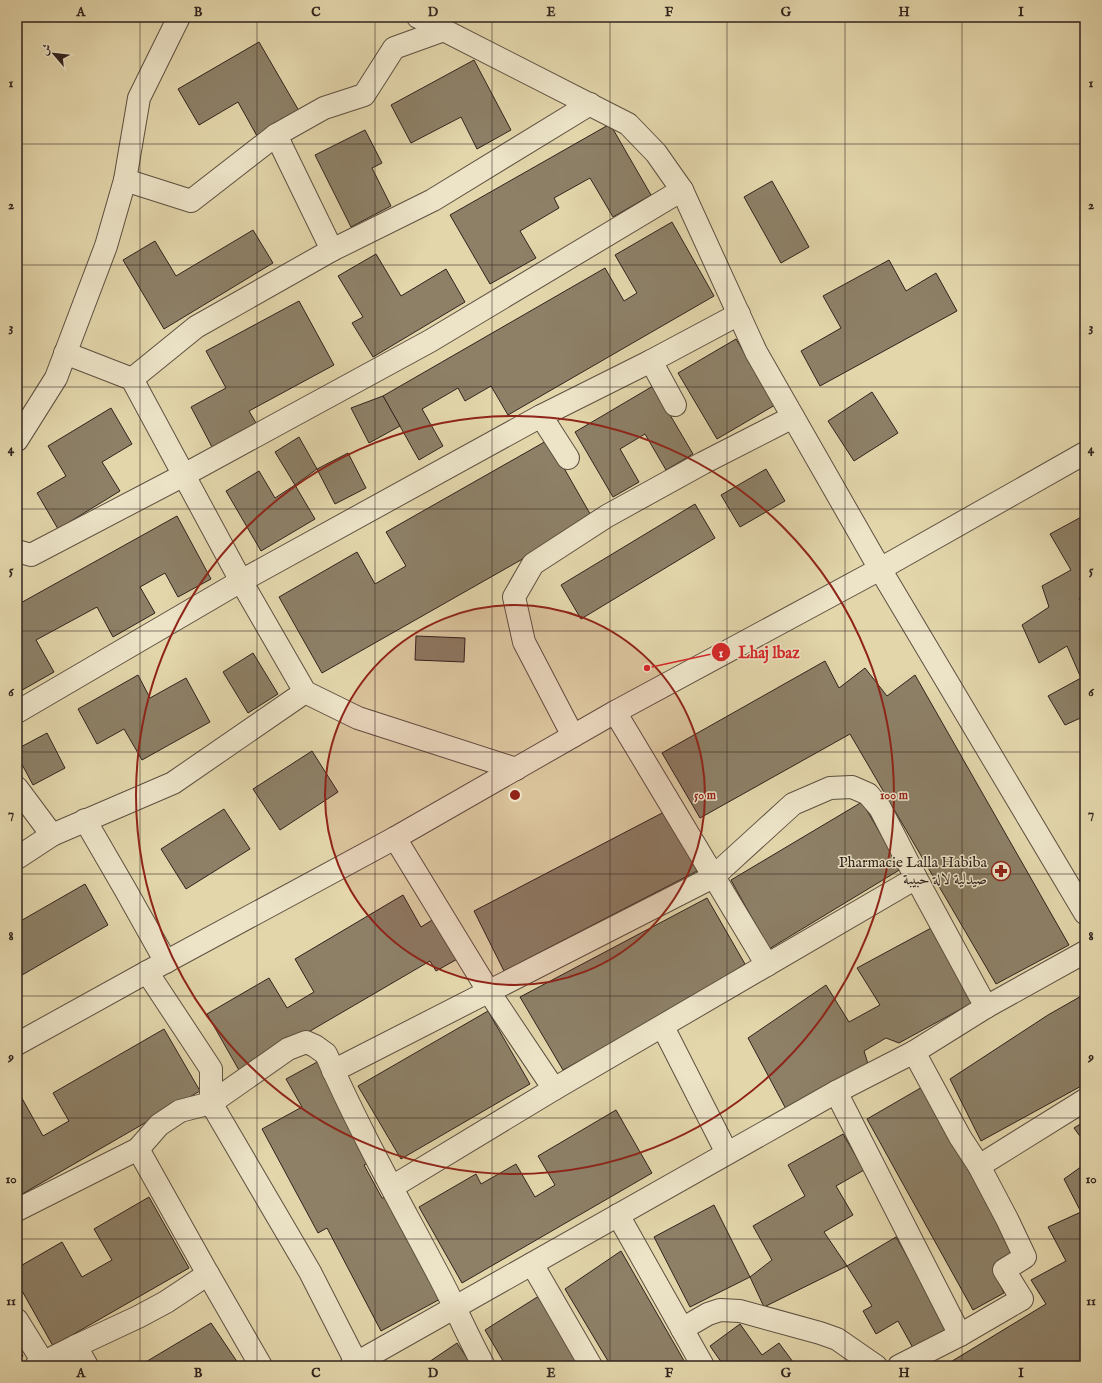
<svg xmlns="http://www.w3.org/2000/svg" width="1102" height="1383" font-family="'IM FELL English',Amiri,serif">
	<rect width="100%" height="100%" fill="#e3d6ab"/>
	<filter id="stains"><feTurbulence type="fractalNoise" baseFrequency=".005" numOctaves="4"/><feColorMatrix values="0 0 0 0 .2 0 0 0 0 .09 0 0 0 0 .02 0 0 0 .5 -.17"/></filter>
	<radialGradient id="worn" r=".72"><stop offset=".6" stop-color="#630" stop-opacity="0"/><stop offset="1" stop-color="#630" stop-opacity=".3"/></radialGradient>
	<g fill="#8d8067" stroke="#30231e">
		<path d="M 259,42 L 299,111 L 257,136 L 238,102 L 199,125 L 178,89 Z"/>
		<path d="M 474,60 L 511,130 L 477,149 L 461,117 L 411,143 L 391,105 Z"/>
		<path d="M 610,124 L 651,195 L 613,217 L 590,178 L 554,198 L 559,208 L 520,231 L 536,258 L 490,284 L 450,215 Z"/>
		<path d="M 365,130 L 382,163 L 372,168 L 391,206 L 351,227 L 315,155 Z"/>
		<path d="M 772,181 L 809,247 L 781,263 L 744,197 Z"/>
		<path d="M 672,222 L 714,296 L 508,415 L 491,386 L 465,401 L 458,388 L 422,409 L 443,446 L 419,460 L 383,396 L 605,268 L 624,301 L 637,293 L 615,255 Z"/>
		<path d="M 253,230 L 273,263 L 164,329 L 123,260 L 155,241 L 176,276 Z"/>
		<path d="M 376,254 L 401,296 L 446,269 L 465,302 L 373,357 L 352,323 L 363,317 L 338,276 Z"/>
		<path d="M 889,260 L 906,291 L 936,273 L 957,311 L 820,386 L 801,351 L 841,328 L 823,296 Z"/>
		<path d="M 299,301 L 334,365 L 249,411 L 256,423 L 212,447 L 191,407 L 226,388 L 206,351 Z"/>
		<path d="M 736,339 L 775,405 L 717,439 L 678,373 Z"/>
		<path d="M 653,386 L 693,454 L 666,470 L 645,434 L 620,449 L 639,482 L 613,497 L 575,432 Z"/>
		<path d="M 872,392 L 898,433 L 854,461 L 828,421 Z"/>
		<path d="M 383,396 L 400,426 L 369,443 L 351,408 Z"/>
		<path d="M 111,408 L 132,444 L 102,462 L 120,491 L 58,529 L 37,493 L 66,476 L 48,446 Z"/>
		<path d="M 299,437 L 317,469 L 295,485 L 275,452 Z"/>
		<path d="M 548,440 L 593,519 L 322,673 L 279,597 L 357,552 L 375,584 L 406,566 L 386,532 Z"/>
		<path d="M 348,453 L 366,488 L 335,504 L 317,469 Z"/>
		<path d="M 766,469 L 785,501 L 740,527 L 721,495 Z"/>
		<path d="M 259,471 L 275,498 L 295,485 L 315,519 L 261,551 L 226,491 Z"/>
		<path d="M 695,504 L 715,538 L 581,619 L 561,585 Z"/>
		<path d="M 1085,515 L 1085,595 L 1079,598 L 1085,611 L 1085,716 L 1065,725 L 1048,696 L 1081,678 L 1067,646 L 1039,663 L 1022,625 L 1049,607 L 1042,586 L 1071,570 L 1050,534 Z"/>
		<path d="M 177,516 L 211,579 L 178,597 L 165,573 L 140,587 L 155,613 L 113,637 L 97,607 L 36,640 L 54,672 L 17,693 L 17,605 Z"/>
		<path d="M 416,636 L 465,638 L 464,662 L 415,660 Z"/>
		<path d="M 253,653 L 278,694 L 248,713 L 223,672 Z"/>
		<path d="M 825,661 L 839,688 L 865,668 L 887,696 L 915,675 L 1069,945 L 996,984 L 850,734 L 700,818 L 662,753 Z"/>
		<path d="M 138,675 L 150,698 L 186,678 L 210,722 L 142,760 L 124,729 L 97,744 L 78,709 Z"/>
		<path d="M 47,733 L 65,768 L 33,785 L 17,755 L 17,749 Z"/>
		<path d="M 312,751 L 338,792 L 280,830 L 253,789 Z"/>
		<path d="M 862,802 L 901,869 L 769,949 L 731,880 Z"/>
		<path d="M 224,809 L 250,849 L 186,889 L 161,849 Z"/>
		<path d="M 666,811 L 697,871 L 504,971 L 474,911 Z"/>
		<path d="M 85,884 L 108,925 L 17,978 L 17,923 Z"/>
		<path d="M 403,895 L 421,927 L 437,917 L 461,957 L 436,971 L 430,961 L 240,1072 L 207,1014 L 269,978 L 287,1008 L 314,992 L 295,959 Z"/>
		<path d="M 707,898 L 745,964 L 677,1007 L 563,1070 L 520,997 Z"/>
		<path d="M 933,927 L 972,1003 L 899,1043 L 886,1038 L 864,1051 L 868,1064 L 786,1109 L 748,1038 L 826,985 L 849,1022 L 880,1005 L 857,968 Z"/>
		<path d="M 1083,995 L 1085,997 L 1085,1050 L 1082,1052 L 1085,1057 L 1085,1084 L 981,1141 L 950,1079 L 1048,1015 Z"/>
		<path d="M 488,1011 L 530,1084 L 401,1159 L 358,1086 Z"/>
		<path d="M 164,1029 L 200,1091 L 17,1197 L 17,1094 L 19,1093 L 43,1136 L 69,1121 L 53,1093 Z"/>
		<path d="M 319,1061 L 372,1161 L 364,1165 L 382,1198 L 391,1197 L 444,1297 L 381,1331 L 327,1228 L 318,1233 L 262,1129 L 302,1107 L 286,1079 Z"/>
		<path d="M 924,1086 L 1012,1252 L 993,1269 L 1004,1293 L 973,1310 L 867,1119 Z"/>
		<path d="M 616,1110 L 652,1173 L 462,1283 L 419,1207 L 476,1174 L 481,1184 L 516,1164 L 535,1197 L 555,1185 L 538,1156 Z"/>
		<path d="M 1085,1121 L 1085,1143 L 1074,1128 Z"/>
		<path d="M 843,1134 L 864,1170 L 836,1186 L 853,1215 L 824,1232 L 847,1266 L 764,1307 L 750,1277 L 772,1260 L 753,1226 L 805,1196 L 788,1165 Z"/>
		<path d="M 1085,1164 L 1085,1347 L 1082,1350 L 1085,1357 L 1085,1366 L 944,1366 L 1046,1304 L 1031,1280 L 1066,1261 L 1048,1227 L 1081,1212 L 1064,1179 Z"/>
		<path d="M 149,1197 L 189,1268 L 53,1346 L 17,1282 L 17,1268 L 62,1242 L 82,1277 L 112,1260 L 94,1229 Z"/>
		<path d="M 714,1205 L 750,1277 L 690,1307 L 654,1237 Z"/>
		<path d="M 896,1237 L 948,1328 L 913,1348 L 898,1321 L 876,1334 L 863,1311 L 872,1306 L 847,1266 Z"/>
		<path d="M 621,1251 L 687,1366 L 611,1366 L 565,1289 Z"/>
		<path d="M 542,1294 L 587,1366 L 506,1366 L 485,1330 Z"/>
		<path d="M 211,1323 L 240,1366 L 139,1366 Z"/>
		<path d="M 740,1324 L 762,1355 L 779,1343 L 796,1366 L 724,1366 L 710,1346 Z"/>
		<path d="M 457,1343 L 472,1366 L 423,1366 Z"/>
		<path d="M 17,1345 L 23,1356 L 17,1360 Z"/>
	</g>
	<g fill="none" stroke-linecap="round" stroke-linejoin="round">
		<g stroke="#5d5041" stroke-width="24">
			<g id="minor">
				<path d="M 418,17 L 628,124 L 656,153 L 682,190 L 756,352 L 880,569 L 1085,913"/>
				<path d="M 276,135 L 332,250"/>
				<path d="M 125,180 L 191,201 L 276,135 L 324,108 L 364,95 L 394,48 L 444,30"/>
				<path d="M 65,353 L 132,379 L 241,581 L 305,692 L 358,718 L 516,769"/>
				<path d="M 651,361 L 675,405"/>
				<path d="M 132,379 L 196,327 L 332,250 L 433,200 L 590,104"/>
				<path d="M 541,416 L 568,458"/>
				<path d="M 17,440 L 56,378 L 106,246 L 125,180 L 139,98 L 179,17"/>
				<path d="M 17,551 L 31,555 L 184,475 L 430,341 L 682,190"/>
				<path d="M 17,712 L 241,581 L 541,416 L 651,361 L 739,314"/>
				<path d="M 615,712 L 767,965"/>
				<path d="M 573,736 L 524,642 L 514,597 L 533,564 L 607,516 L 703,463 L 793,417"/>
				<path d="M 17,788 L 52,835 L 173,783 L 305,692"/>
				<path d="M 85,820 L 125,889 L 166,962"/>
				<path d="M 395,838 L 489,992 L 554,1089"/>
				<path d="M 17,858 L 52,835"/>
				<path d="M 147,972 L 211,1069 L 211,1103 L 310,1272 L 358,1366"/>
				<path d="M 663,1027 L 727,1153"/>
				<path d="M 333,1071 L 713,877 L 793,804 L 830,788 L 852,787 L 868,794 L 880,808 L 916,878 L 986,1007"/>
				<path d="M 836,1092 L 960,1335"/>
				<path d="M 979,1166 L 1085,1100"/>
				<path d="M 392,1187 L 554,1089 L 916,878"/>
				<path d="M 17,1210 L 138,1149"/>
				<path d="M 618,1215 L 703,1366"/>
				<path d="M 532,1264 L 591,1366"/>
				<path d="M 208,1274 L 261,1366"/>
				<path d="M 17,1320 L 43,1362"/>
				<path d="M 682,1329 L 708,1314 L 720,1310 L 740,1311 L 820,1333 L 837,1339 L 876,1366"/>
				<path d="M 76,1346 L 138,1317 L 166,1302 L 208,1274 L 138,1149 L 159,1125 L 180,1111 L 211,1103 L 288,1049 L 306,1042 L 315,1046 L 326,1054 C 359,1130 401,1204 439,1276 C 455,1306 468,1337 484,1366"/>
				<path d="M 36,1366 L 76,1346 L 87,1366"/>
				<path d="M 351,1366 L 836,1092 L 914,1052 L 986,1007 L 1085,952"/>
				<path d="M 899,1366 L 960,1335 L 1022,1299 L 1004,1270 L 1025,1257 L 1007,1219 L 979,1166 L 960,1137 L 914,1052"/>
			</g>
		</g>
		<g stroke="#5d5041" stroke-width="24">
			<path id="tertiary" d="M 17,1044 L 147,972 L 395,838 L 615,712 L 880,569 L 1085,453"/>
		</g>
		<use href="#minor" stroke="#ede4c8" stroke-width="22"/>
		<use href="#tertiary" stroke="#ede4c8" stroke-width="22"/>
	</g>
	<path fill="none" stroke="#30231e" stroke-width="1" stroke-opacity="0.55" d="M 140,17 L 140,1366M 257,17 L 257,1366M 375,17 L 375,1366M 492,17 L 492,1366M 610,17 L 610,1366M 727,17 L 727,1366M 845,17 L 845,1366M 962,17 L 962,1366M 17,144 L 1085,144M 17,265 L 1085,265M 17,387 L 1085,387M 17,509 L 1085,509M 17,631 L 1085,631M 17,752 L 1085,752M 17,874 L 1085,874M 17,996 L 1085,996M 17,1118 L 1085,1118M 17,1239 L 1085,1239"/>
	<circle cx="515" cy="795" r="190" fill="#8f2418" fill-opacity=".12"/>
	<g fill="none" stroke="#8f2418" stroke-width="2">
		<circle cx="515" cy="795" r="190"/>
		<circle cx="515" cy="795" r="379"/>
	</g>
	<defs>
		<g id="pharmacy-ring" transform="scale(1)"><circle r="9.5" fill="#ede4c8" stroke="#8f2418" stroke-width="1.5"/><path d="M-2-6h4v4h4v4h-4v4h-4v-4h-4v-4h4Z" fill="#8f2418"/></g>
	</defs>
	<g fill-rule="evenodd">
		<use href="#pharmacy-ring" x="1001" y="871"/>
	</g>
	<g text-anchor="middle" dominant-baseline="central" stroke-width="3" stroke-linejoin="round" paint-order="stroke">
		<g font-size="15" fill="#30231e" stroke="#ede4c8" text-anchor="end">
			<text x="987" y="862">Pharmacie Lalla Habiba<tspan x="987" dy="17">صيدلية لالة حبيبة</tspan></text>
		</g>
	</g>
	<circle cx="515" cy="795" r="6" fill="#8f2418" stroke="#ede4c8" stroke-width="2"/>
	<g font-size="12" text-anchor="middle" font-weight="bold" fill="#8f2418" stroke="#ede4c8" stroke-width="3" stroke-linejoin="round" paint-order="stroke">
		<text x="705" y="799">50 m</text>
		<text x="894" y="799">100 m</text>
	</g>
	<path fill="none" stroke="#d62828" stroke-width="1.5" d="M647 668L721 652"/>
	<g fill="#d62828" stroke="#ede4c8" stroke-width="1.5">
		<circle cx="647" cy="668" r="4"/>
		<circle cx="721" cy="652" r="10"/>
	</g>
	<g font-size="12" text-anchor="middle" font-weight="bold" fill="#fff">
		<text x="721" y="657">1</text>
	</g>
	<g font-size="16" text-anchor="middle" font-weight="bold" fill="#d62828" stroke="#ede4c8" stroke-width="3" stroke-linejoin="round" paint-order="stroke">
		<text x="769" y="658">Lhaj lbaz</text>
	</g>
	<rect width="1102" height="1383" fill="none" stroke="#e3d6ab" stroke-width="44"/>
	<g transform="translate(54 54) rotate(298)" stroke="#ede4c8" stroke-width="3" paint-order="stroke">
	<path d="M0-3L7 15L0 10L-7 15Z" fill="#30231e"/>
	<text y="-6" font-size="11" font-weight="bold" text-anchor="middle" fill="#30231e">ش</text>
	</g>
	<rect x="22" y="22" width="1058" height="1339" fill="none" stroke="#30231e" stroke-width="1.5"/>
	<g font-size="13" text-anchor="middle" font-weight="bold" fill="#30231e">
		<text x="81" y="16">A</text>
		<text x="198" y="16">B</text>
		<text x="316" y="16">C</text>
		<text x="433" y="16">D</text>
		<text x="551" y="16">E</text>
		<text x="669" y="16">F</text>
		<text x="786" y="16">G</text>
		<text x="904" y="16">H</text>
		<text x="1021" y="16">I</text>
		<text x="11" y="87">1</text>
		<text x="1091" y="87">1</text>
		<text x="11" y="209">2</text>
		<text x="1091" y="209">2</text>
		<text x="11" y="331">3</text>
		<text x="1091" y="331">3</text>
		<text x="11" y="453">4</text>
		<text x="1091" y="453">4</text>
		<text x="11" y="574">5</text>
		<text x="1091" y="574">5</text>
		<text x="11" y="696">6</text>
		<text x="1091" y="696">6</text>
		<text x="11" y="818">7</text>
		<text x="1091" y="818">7</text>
		<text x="11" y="940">8</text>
		<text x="1091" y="940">8</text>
		<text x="11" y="1061">9</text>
		<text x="1091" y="1061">9</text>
		<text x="11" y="1183">10</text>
		<text x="1091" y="1183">10</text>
		<text x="11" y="1305">11</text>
		<text x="1091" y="1305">11</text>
		<text x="81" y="1377">A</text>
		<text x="198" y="1377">B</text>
		<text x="316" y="1377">C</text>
		<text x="433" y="1377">D</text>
		<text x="551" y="1377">E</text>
		<text x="669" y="1377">F</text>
		<text x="786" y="1377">G</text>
		<text x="904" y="1377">H</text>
		<text x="1021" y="1377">I</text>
	</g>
	<rect width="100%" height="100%" filter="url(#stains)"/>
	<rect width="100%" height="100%" fill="url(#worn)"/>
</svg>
